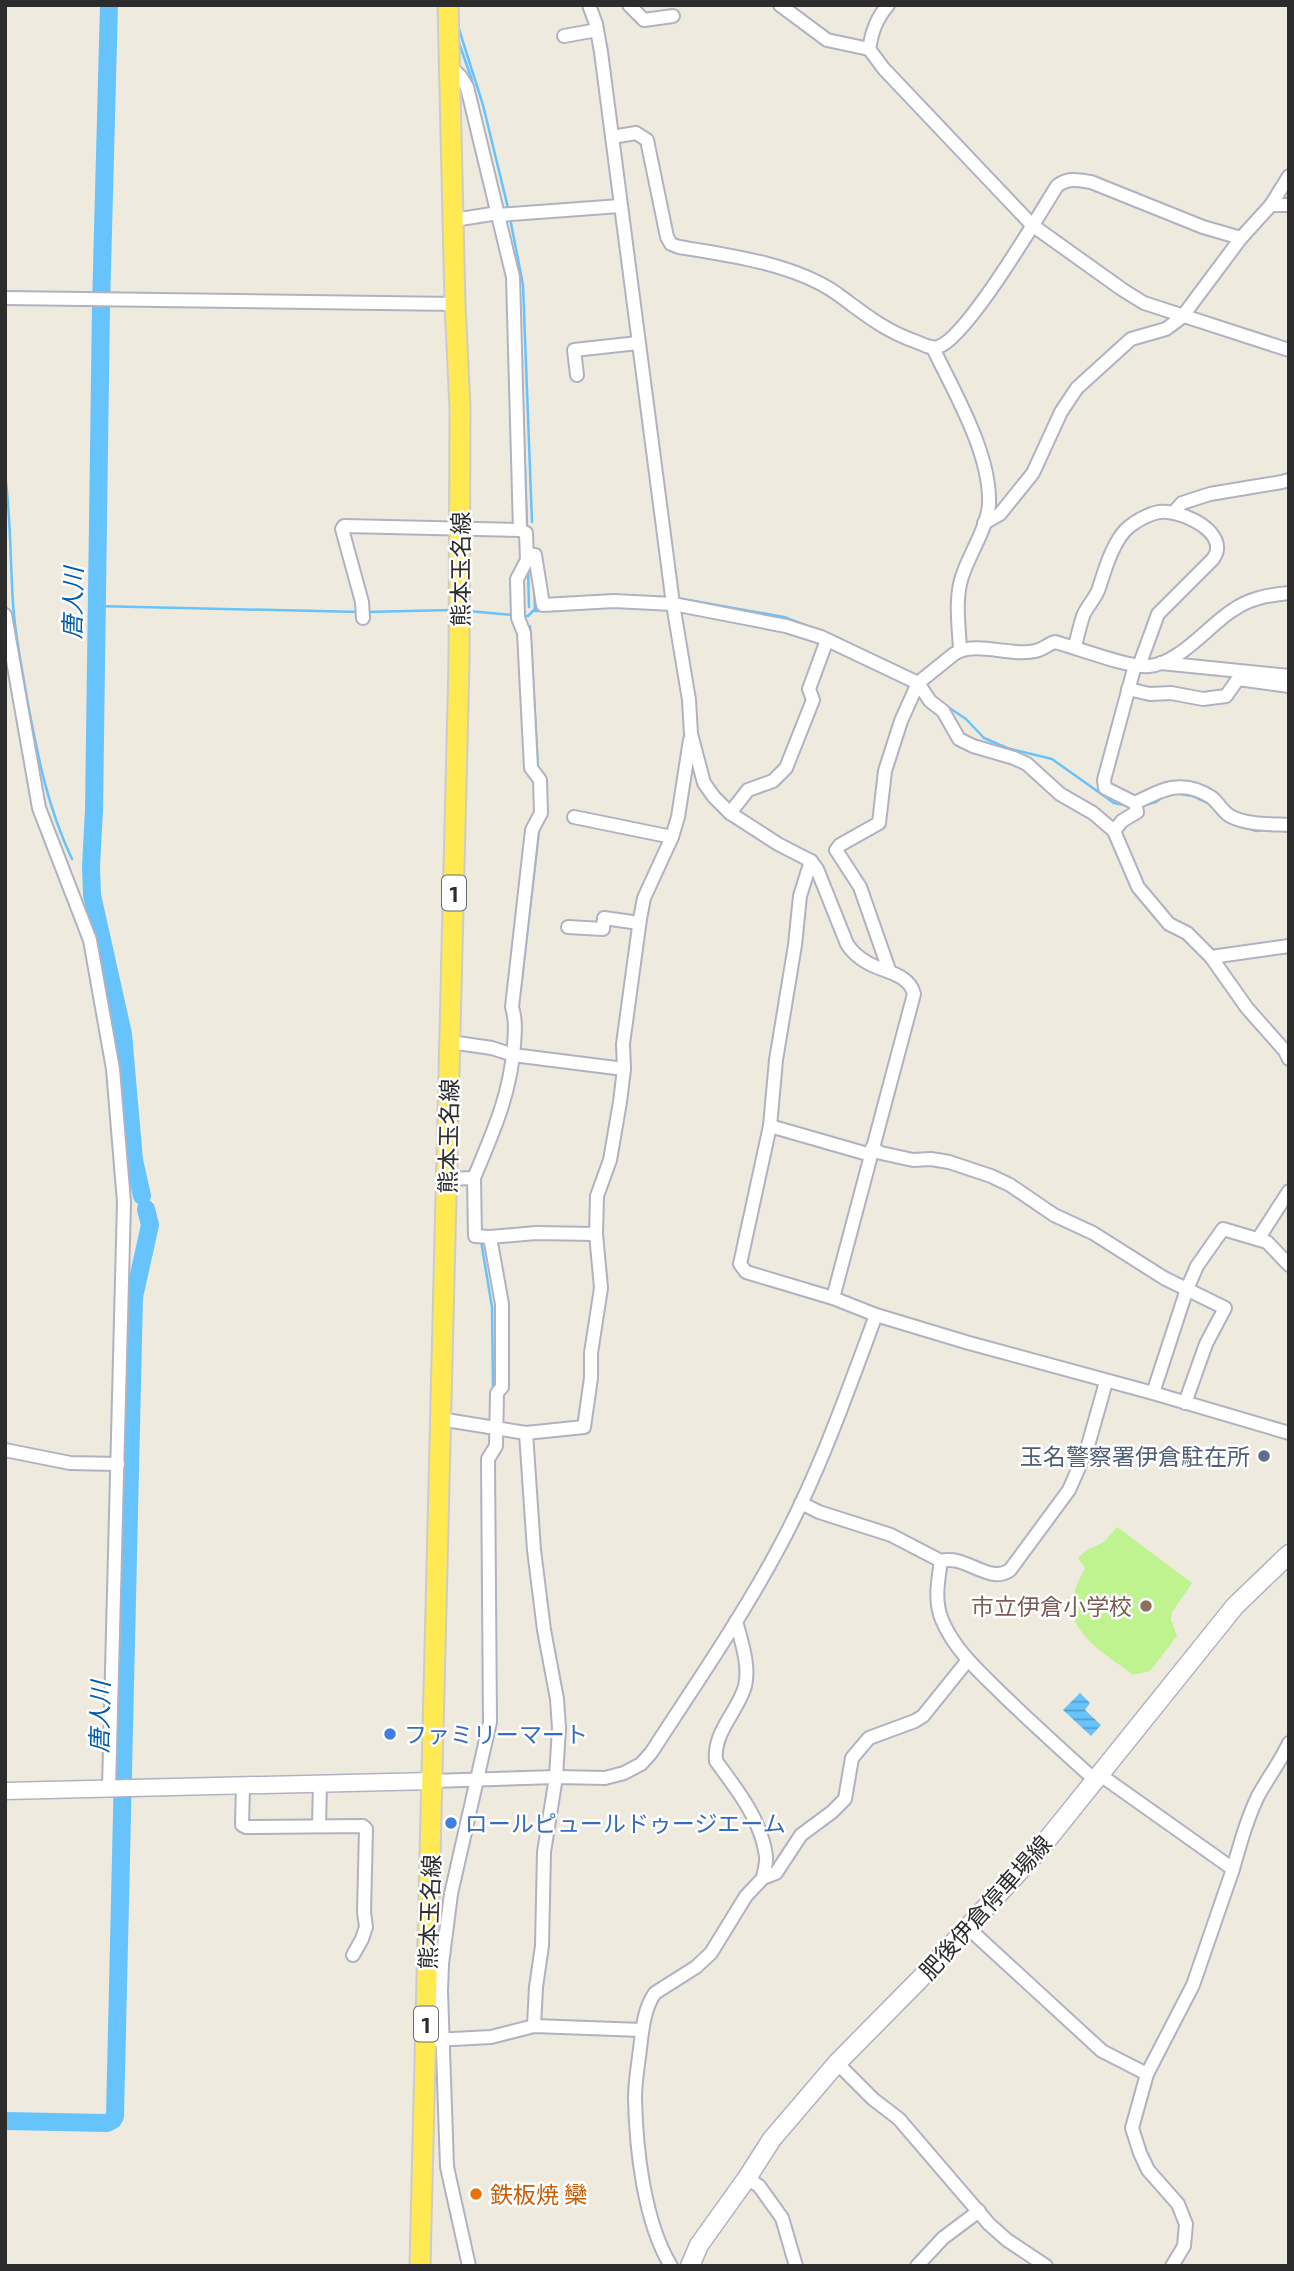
<svg xmlns="http://www.w3.org/2000/svg" width="1294" height="2271" font-family="'Exo 2','Noto Sans JP',sans-serif">
	<defs>
		<pattern id="water-rules" width="6" height="5" patternUnits="userSpaceOnUse" patternTransform="scale(1.75)"><rect width="6" height="5" fill="#67c3fb"/><path d="M0 2.5h6" fill="none" stroke="#559fcb"/></pattern>
	</defs>
	<rect width="100%" height="100%" fill="#efeade"/>
	<path fill="#bef390" d="M 1117,1527 L 1192,1583 L 1172,1612 L 1171,1620 L 1177,1636 L 1150,1671 L 1133,1675 C 1112,1658 1077,1640 1072,1611 C 1070,1597 1079,1580 1085,1568 L 1078,1558 L 1087,1550 L 1104,1542 Z"/>
	<path fill="url(#water-rules)" d="M 1080,1693 L 1090,1703 L 1085,1710 L 1101,1725 L 1091,1736 L 1063,1710 Z"/>
	<g fill="none" stroke-linecap="round" stroke-linejoin="round">
		<g stroke="#67c3fb" stroke-width="2.5">
			<path d="M 458,26 L 483,105 L 509,212"/>
			<path d="M 459,43 L 471,77 L 497,185"/>
			<path d="M 510,218 L 523,285 L 532,522"/>
			<path d="M 520,325 L 527,527"/>
			<path d="M 5,475 C 11,517 10,560 13,603 C 15,636 22,667 27,699 C 38,757 47,806 72,859"/>
			<path d="M 528,569 L 529,607"/>
			<path d="M 677,598 L 784,617 L 815,629"/>
			<path d="M 96,606 L 360,612"/>
			<path d="M 468,611 L 514,615"/>
			<path d="M 534,611 L 586,609"/>
			<path d="M 366,612 L 451,610"/>
			<path d="M 521,615 L 528,616 L 535,609 L 534,584"/>
			<path d="M 530,626 L 538,769"/>
			<path d="M 945,705 L 966,719 L 984,738 L 1007,748 L 1052,759 L 1114,803 L 1129,806"/>
			<path d="M 1174,793 L 1193,796 L 1210,804 L 1222,818"/>
			<path d="M 1142,806 L 1156,802 L 1164,796"/>
			<path d="M 1228,822 L 1256,831 L 1268,830"/>
			<path d="M 87,865 L 91,866"/>
			<path d="M 521,987 L 539,830"/>
			<path d="M 481,1241 L 492,1307 L 493,1386"/>
			<path d="M 479,1798 L 482,1784"/>
		</g>
		<g stroke="#67c3fb" stroke-width="18">
			<path d="M 109,5 L 101,306 L 94,810 L 91,866 L 92,895 L 123,1034 L 134,1160 L 142,1196"/>
			<path d="M 5,2121 L 107,2123 L 113,2120 L 115,2116 L 134,1297 L 150,1225 L 146,1209"/>
		</g>
		<g stroke="#b1b2c1" stroke-width="16">
			<g id="minor">
				<path d="M 589,5 L 596,24 L 601,52 L 673,604 L 689,700 L 691,734 L 704,783 L 714,797 L 730,813 L 778,844 L 811,861 L 817,869 L 847,944 C 852,952 859,958 868,963 C 883,972 909,973 914,994 L 833,1298"/>
				<path d="M 629,5 L 644,20 L 673,16"/>
				<path d="M 780,5 L 827,40 L 869,49 L 884,69 L 1032,225 L 1123,290 L 1144,303 L 1289,350"/>
				<path d="M 564,36 L 597,30"/>
				<path d="M 869,49 C 872,32 876,19 888,5"/>
				<path d="M 450,66 L 461,77 L 467,87 L 513,277 L 520,530 L 526,533 L 527,560 L 517,579 L 518,618 L 524,633 L 531,768 L 540,780 L 541,813 L 532,830 L 512,1007 C 516,1020 515,1031 514,1045 C 510,1096 493,1132 474,1178 L 475,1236 L 490,1237 L 502,1304 L 502,1387 L 497,1393 L 496,1446 L 488,1459 L 490,1722 L 451,1894 L 442,1964 L 441,1991 L 447,2167 L 469,2266"/>
				<path d="M 612,137 L 636,133 L 647,140 L 667,237 L 671,244 L 679,247 C 729,255 794,264 836,293 C 865,314 883,330 917,342 C 924,345 931,349 938,347 C 967,338 1038,216 1057,186 C 1068,177 1078,180 1091,182 L 1203,227 L 1241,238"/>
				<path d="M 1271,205 L 1289,205"/>
				<path d="M 498,215 L 620,206"/>
				<path d="M 454,220 L 498,213"/>
				<path d="M 5,298 L 455,304"/>
				<path d="M 933,348 C 954,392 991,454 989,504 C 987,530 968,555 961,580 C 955,602 959,627 960,650"/>
				<path d="M 577,375 L 574,350 L 638,343"/>
				<path d="M 1174,512 L 1182,503 L 1210,494 L 1282,482 L 1289,480"/>
				<path d="M 984,523 L 1000,514 L 1033,473 L 1061,412 L 1077,388 L 1131,339 L 1166,329 L 1182,317 L 1241,238 L 1271,205 L 1289,176"/>
				<path d="M 527,554 L 535,555 L 543,605 L 614,601 L 673,604 L 786,626 L 821,637 L 918,683 L 930,701 L 943,711 L 959,739 L 973,746 L 1014,758 L 1027,764 L 1060,794 L 1093,813 L 1114,831 L 1138,887 L 1169,924 L 1187,933 L 1211,957 L 1247,1008 L 1285,1051 L 1289,1059"/>
				<path d="M 5,615 L 39,808 L 90,940 L 113,1069 L 124,1202 L 109,1788"/>
				<path d="M 363,618 L 362,602 L 342,529 L 344,526 L 520,530"/>
				<path d="M 1075,647 C 1077,637 1080,626 1083,616 C 1087,606 1096,598 1099,588 C 1105,569 1114,538 1130,526 C 1138,520 1149,514 1159,512 C 1177,509 1219,527 1217,549 C 1217,553 1215,556 1213,559 L 1158,614 L 1139,666"/>
				<path d="M 1161,663 L 1289,676"/>
				<path d="M 1135,665 L 1104,780 L 1105,788 L 1135,803"/>
				<path d="M 1128,689 L 1150,694 L 1171,693 L 1203,699 L 1226,696 L 1238,679 L 1289,686"/>
				<path d="M 1135,803 C 1161,790 1182,778 1211,797 C 1218,802 1222,811 1230,816 C 1247,825 1270,824 1289,825"/>
				<path d="M 730,813 L 748,790 L 773,781 L 786,768 L 813,700 L 809,689 L 827,640"/>
				<path d="M 574,817 L 672,837"/>
				<path d="M 1114,831 L 1122,821 L 1137,812 L 1135,803"/>
				<path d="M 811,861 L 800,896 L 795,945 L 776,1060 L 770,1126 L 740,1264 L 746,1272 L 833,1298 L 876,1315 L 969,1343 L 1153,1393 L 1289,1433"/>
				<path d="M 568,927 L 603,929 L 604,918 L 639,923"/>
				<path d="M 1211,957 L 1289,946"/>
				<path d="M 889,970 L 860,887 L 836,850 L 840,845 L 879,823 L 885,771 L 901,721 L 918,683 L 954,654 C 976,640 1010,657 1035,651 C 1042,650 1048,644 1055,642 C 1078,648 1129,668 1149,666 C 1179,664 1209,625 1233,610 C 1250,598 1269,595 1289,593"/>
				<path d="M 450,1042 L 492,1048 L 513,1055 L 624,1069"/>
				<path d="M 770,1126 L 871,1155"/>
				<path d="M 872,1148 L 881,1153 L 913,1160 L 931,1159 L 949,1162 L 991,1176 L 1010,1185 L 1054,1215 L 1093,1233 L 1164,1278 L 1225,1308 L 1206,1344 L 1185,1403"/>
				<path d="M 447,1179 L 474,1178"/>
				<path d="M 490,1237 L 536,1233 L 596,1234"/>
				<path d="M 1258,1239 L 1289,1191"/>
				<path d="M 1153,1393 L 1187,1289 L 1197,1266 L 1223,1229 L 1267,1242 L 1289,1265"/>
				<path d="M 440,1419 L 526,1433 L 584,1427 L 591,1378 L 591,1353 L 601,1288 L 596,1234 L 597,1196 L 610,1160 L 620,1102 L 624,1069 L 623,1044 L 640,919 L 644,898 L 672,837 L 678,817 L 690,740"/>
				<path d="M 526,1433 L 534,1550 L 544,1630 L 557,1699 L 559,1728 L 556,1777 L 544,1852 L 542,1946 L 536,1987 L 534,2026"/>
				<path d="M 5,1450 L 70,1463 L 118,1464"/>
				<path d="M 801,1503 L 819,1512 L 891,1535 L 941,1561 C 966,1554 989,1585 1010,1570 L 1069,1490 L 1087,1449 L 1106,1382"/>
				<path d="M 941,1561 C 938,1581 934,1601 942,1620 C 955,1651 980,1672 1003,1695 C 1033,1724 1064,1752 1095,1780"/>
				<path d="M 736,1621 C 741,1641 750,1665 745,1686 C 738,1712 713,1731 716,1761 C 737,1790 761,1819 766,1856 C 767,1863 764,1871 763,1878"/>
				<path d="M 1099,1774 L 1233,1869 L 1193,1985 L 1147,2074 L 1132,2128 L 1140,2153 L 1148,2170 L 1178,2204 L 1186,2224 L 1184,2246 L 1172,2266"/>
				<path d="M 432,1781 L 556,1777 L 605,1778 L 624,1773 L 641,1764 L 651,1753 C 693,1688 738,1623 775,1555 C 817,1479 846,1396 876,1315"/>
				<path d="M 243,1785 L 242,1825 L 246,1827 L 363,1826 L 366,1829 L 364,1912 L 366,1927 L 362,1939 L 353,1955"/>
				<path d="M 319,1825 L 320,1784"/>
				<path d="M 1233,1869 C 1240,1844 1247,1819 1258,1796 C 1268,1778 1280,1762 1289,1743"/>
				<path d="M 967,1927 L 1102,2051 L 1147,2074"/>
				<path d="M 434,2040 L 491,2037 L 534,2026 L 642,2030"/>
				<path d="M 837,2063 L 873,2099 L 899,2119 L 989,2224 L 1007,2240 L 1046,2266"/>
				<path d="M 747,2178 L 759,2186 L 782,2218 L 796,2266"/>
				<path d="M 671,2266 C 644,2222 636,2149 635,2098 C 635,2082 638,2065 640,2049 C 642,2031 644,2008 655,1993 L 696,1967 L 711,1953 L 746,1896 L 763,1878 L 776,1873 L 801,1835 L 832,1812 L 845,1799 L 852,1758 L 869,1738 L 915,1721 L 923,1716 L 968,1660"/>
				<path d="M 917,2266 L 943,2238 L 979,2211"/>
			</g>
		</g>
		<g stroke="#b1b2c1" stroke-width="19">
			<path id="tertiary" d="M 5,1791 L 432,1781"/>
		</g>
		<g stroke="#b1b2c1" stroke-width="21">
			<path id="secondary" d="M 690,2266 L 699,2245 L 747,2178 L 772,2139 L 837,2063 L 918,1981 L 1039,1850 L 1235,1606 L 1289,1554"/>
		</g>
		<g stroke="#ccc" stroke-width="23">
			<path id="primary" d="M 420,2266 L 459,662 L 460,408 L 455,304 L 448,5"/>
		</g>
		<use href="#minor" stroke="#fff" stroke-width="12"/>
		<use href="#tertiary" stroke="#fff" stroke-width="16"/>
		<use href="#secondary" stroke="#fff" stroke-width="18"/>
		<use href="#primary" stroke="#ffea53" stroke-width="19"/>
	</g>
	<circle fill="#5c6f8a" stroke="#fff" stroke-width="2.5" cx="1264" cy="1456" r="7"/>
	<circle fill="#8d6e63" stroke="#fff" stroke-width="2.5" cx="1146" cy="1606" r="7"/>
	<g fill="#3f7fe0" stroke="#fff" stroke-width="2.5">
		<circle cx="390" cy="1734" r="7"/>
		<circle cx="451" cy="1823" r="7"/>
	</g>
	<circle fill="#e8710a" stroke="#fff" stroke-width="2.5" cx="476" cy="2194" r="7"/>
	<g text-anchor="middle" dominant-baseline="central" stroke-width="5" stroke-linejoin="round" paint-order="stroke">
		<g fill="#fff" stroke="#6b6b6b" stroke-width="2">
			<rect x="442" y="875.5" width="24" height="35" rx="5"/>
			<rect x="414" y="2006.5" width="24" height="35" rx="5"/>
		</g>
		<g font-size="21" font-weight="bold" fill="#2c2c2c">
			<text x="454" y="893">1</text>
			<text x="426" y="2024">1</text>
		</g>
		<g font-size="23" fill="#2c2c2c" stroke="#fff">
			<text transform="translate(460 569) rotate(-90)">熊本玉名線</text>
			<text transform="translate(448 1136) rotate(-89)">熊本玉名線</text>
			<text transform="translate(985 1907) rotate(-48)">肥後伊倉停車場線</text>
			<text transform="translate(429 1912) rotate(-88)">熊本玉名線</text>
		</g>
		<g font-size="23" fill="#4e5e75" stroke="#fff" text-anchor="end">
			<text x="1250" y="1456">玉名警察署伊倉駐在所</text>
		</g>
		<g font-size="23" fill="#785e54" stroke="#fff" text-anchor="end">
			<text x="1132" y="1606">市立伊倉小学校</text>
		</g>
		<g font-size="23" fill="#366cbe" stroke="#fff" text-anchor="start">
			<text x="404" y="1734">ファミリーマート</text>
			<text x="465" y="1823">ロールピュールドゥージエーム</text>
		</g>
		<g font-size="23" fill="#c56008" stroke="#fff" text-anchor="start">
			<text x="490" y="2194">鉄板焼 欒</text>
		</g>
		<g font-size="24" font-style="italic" fill="#005ead" stroke="#fff">
			<text transform="translate(72 603) rotate(-89)">唐人川</text>
			<text transform="translate(99 1717) rotate(-89)">唐人川</text>
		</g>
	</g>
	<rect width="1294" height="2271" fill="none" stroke="#2c2c2c" stroke-width="14"/>
</svg>
